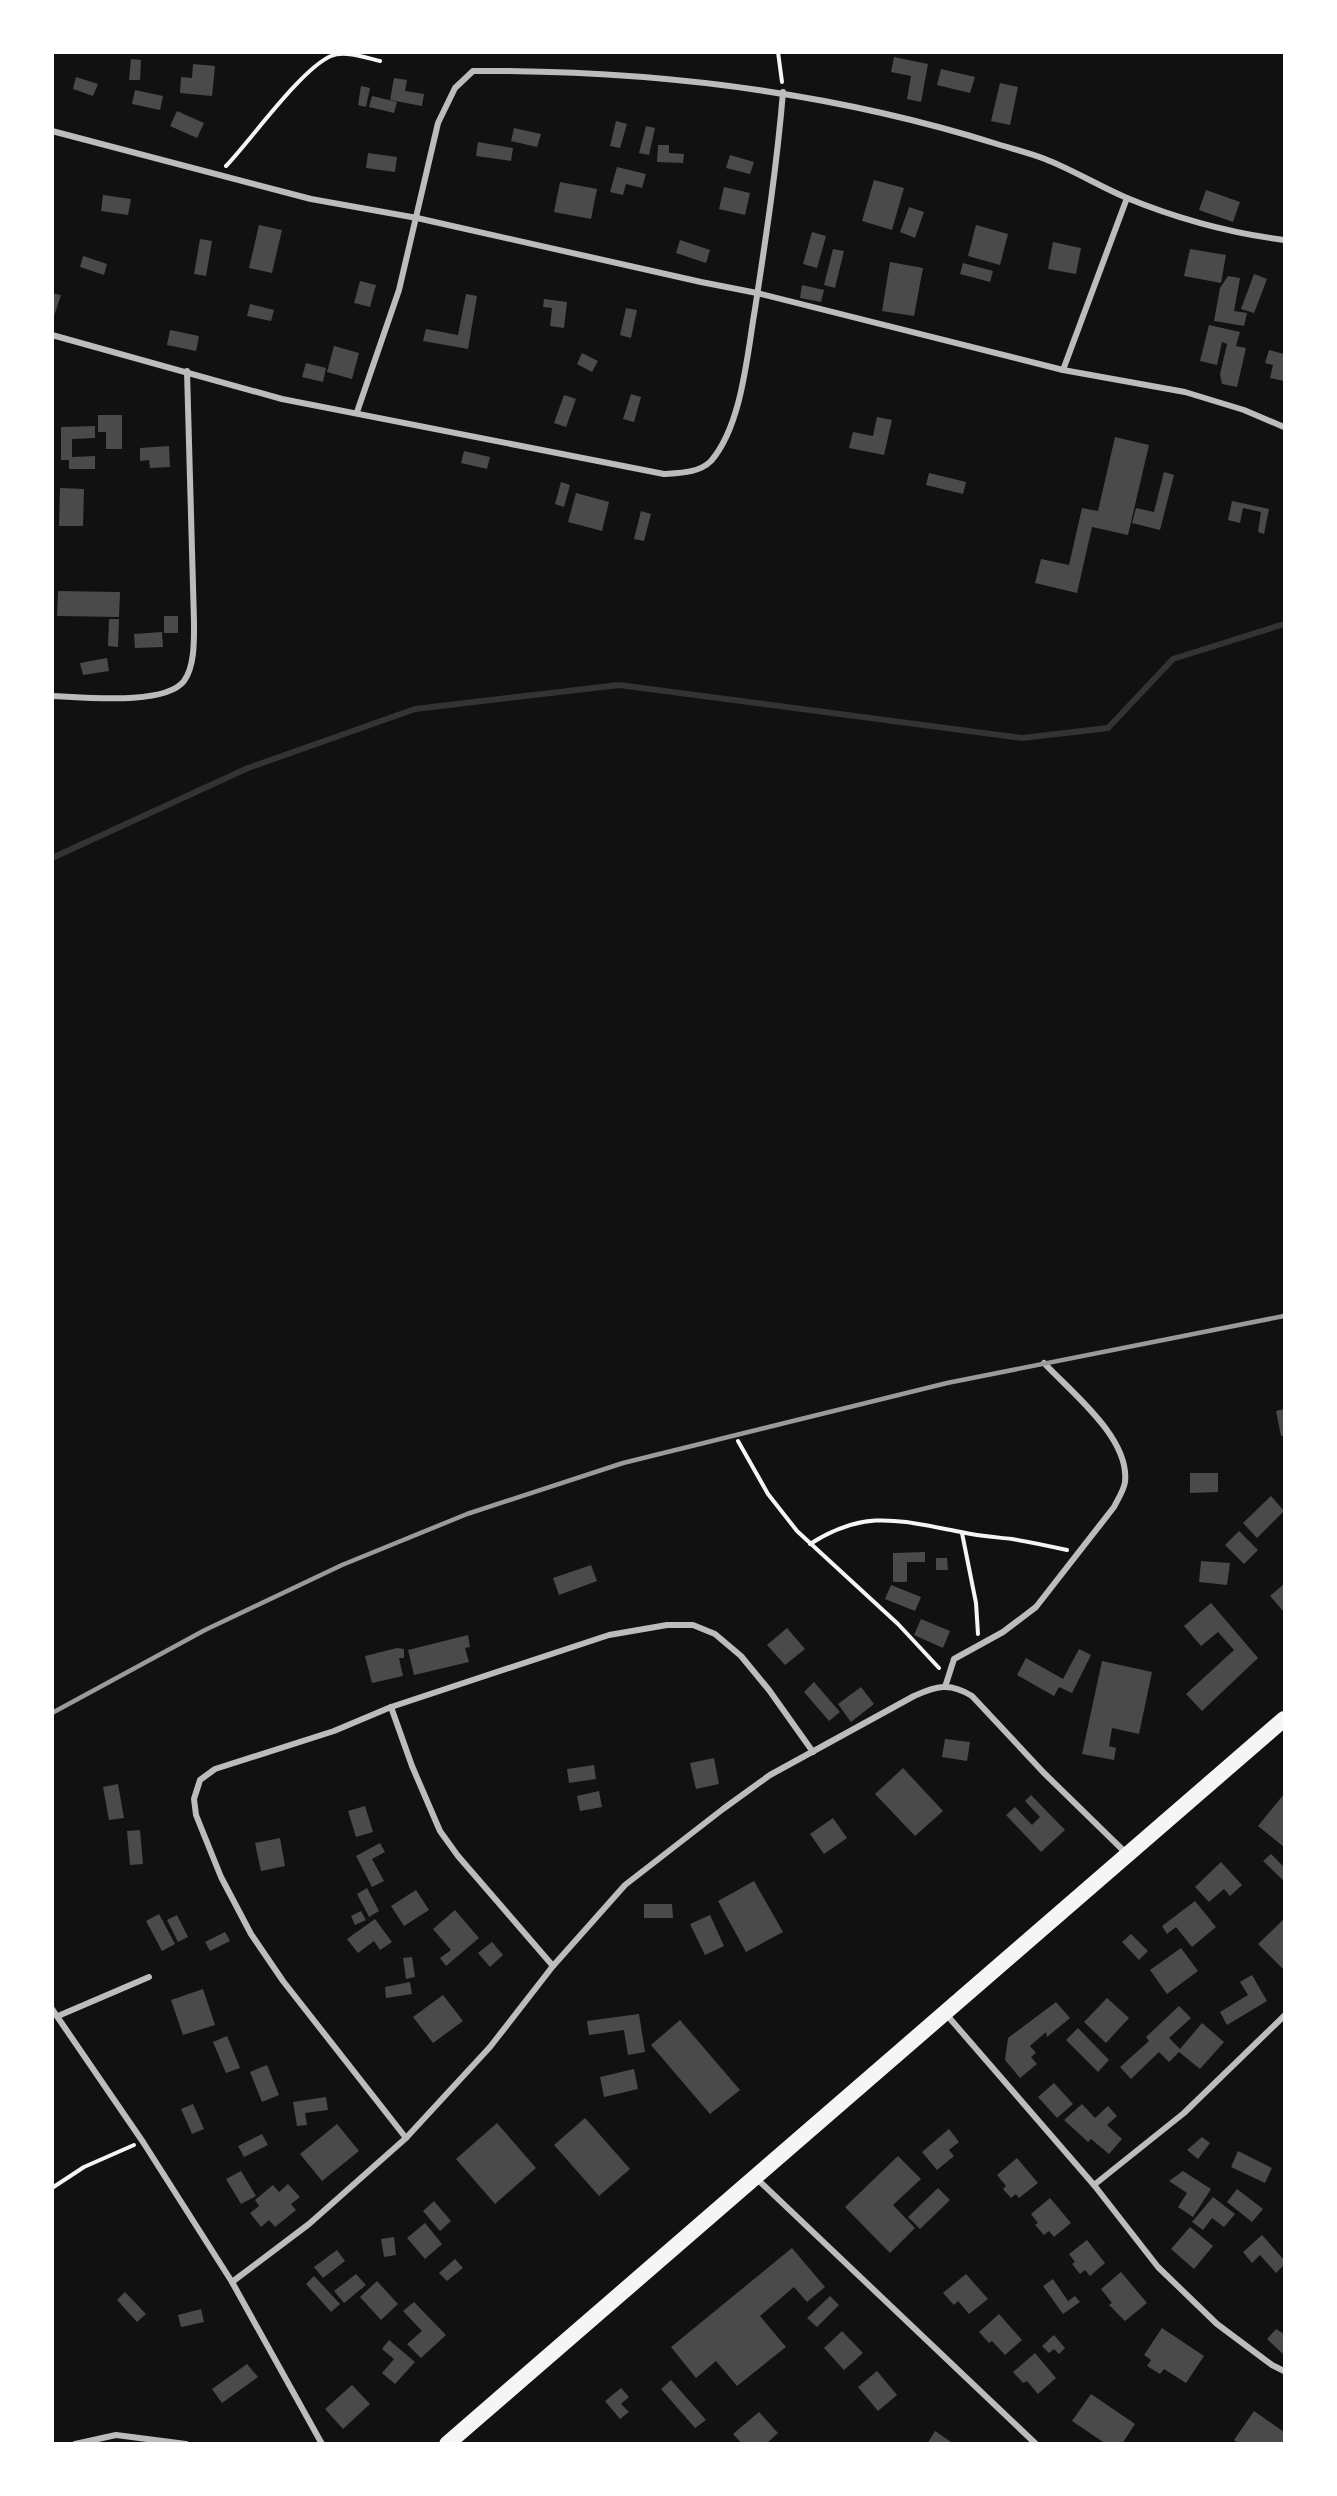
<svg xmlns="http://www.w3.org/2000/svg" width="1337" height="2496" font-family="'PT Sans',sans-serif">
	<rect width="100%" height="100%" fill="#111"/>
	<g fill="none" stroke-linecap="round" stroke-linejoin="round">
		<path stroke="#333" stroke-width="6" d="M 52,858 L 248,768 L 415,709 L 619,685 L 1022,738 L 1108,728 L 1173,659 L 1284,624"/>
	</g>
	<g fill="#4a4a4a">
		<path d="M 894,57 L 928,64 L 921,102 L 907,99 L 911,76 L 891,72 Z"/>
		<path d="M 131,59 L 141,60 L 140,80 L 129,80 Z"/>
		<path d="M 193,64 L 215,66 L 212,96 L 180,93 L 181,77 L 192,78 Z"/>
		<path d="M 941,69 L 975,77 L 970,93 L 937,85 Z"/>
		<path d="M 76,77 L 98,84 L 93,96 L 73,89 Z"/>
		<path d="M 394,78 L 407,80 L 405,91 L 424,94 L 422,106 L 390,100 Z"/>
		<path d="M 1000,83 L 1018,87 L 1010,125 L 991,121 Z"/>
		<path d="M 361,86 L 370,88 L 366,107 L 358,105 Z"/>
		<path d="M 135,90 L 163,96 L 160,110 L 132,104 Z"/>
		<path d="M 372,96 L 397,102 L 394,113 L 369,107 Z"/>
		<path d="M 177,111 L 204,123 L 197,138 L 170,126 Z"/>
		<path d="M 616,121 L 627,124 L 620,148 L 610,146 Z"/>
		<path d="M 646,126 L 655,128 L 649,155 L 639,153 Z"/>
		<path d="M 514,128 L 541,134 L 537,147 L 511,141 Z"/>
		<path d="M 478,142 L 513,148 L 511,161 L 476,156 Z"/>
		<path d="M 658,145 L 669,145 L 669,153 L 684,154 L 683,163 L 657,162 Z"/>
		<path d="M 368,153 L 397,157 L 395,172 L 366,168 Z"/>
		<path d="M 730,155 L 754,162 L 750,174 L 726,168 Z"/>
		<path d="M 617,167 L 646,174 L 642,188 L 626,184 L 623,195 L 610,192 Z"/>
		<path d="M 874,180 L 904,188 L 892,230 L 862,221 Z"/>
		<path d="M 560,182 L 597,189 L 591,219 L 554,212 Z"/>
		<path d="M 724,187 L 750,193 L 745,215 L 719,209 Z"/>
		<path d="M 1206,190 L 1240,202 L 1233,222 L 1199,210 Z"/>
		<path d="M 103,195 L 131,199 L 128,215 L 101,211 Z"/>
		<path d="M 909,207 L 924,212 L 915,238 L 900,232 Z"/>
		<path d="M 259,225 L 282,230 L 272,273 L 249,268 Z"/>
		<path d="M 976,225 L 1008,234 L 1000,265 L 968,256 Z"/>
		<path d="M 812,232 L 826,236 L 817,268 L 803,264 Z"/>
		<path d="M 200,239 L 212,241 L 206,276 L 194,274 Z"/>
		<path d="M 680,240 L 710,250 L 706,263 L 676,253 Z"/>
		<path d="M 1053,242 L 1081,248 L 1076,274 L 1048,269 Z"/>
		<path d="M 833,249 L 844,251 L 835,288 L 824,285 Z"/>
		<path d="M 1190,249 L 1226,255 L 1221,283 L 1184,276 Z"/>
		<path d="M 83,256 L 107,264 L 104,275 L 80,267 Z"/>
		<path d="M 890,262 L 923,268 L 914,316 L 882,311 Z"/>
		<path d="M 963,263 L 993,271 L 990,282 L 960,274 Z"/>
		<path d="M 1254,274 L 1267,279 L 1254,313 L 1241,309 Z"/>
		<path d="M 1228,276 L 1240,278 L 1234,311 L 1247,313 L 1244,326 L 1214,321 L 1220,288 Z"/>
		<path d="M 360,281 L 376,285 L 370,307 L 354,303 Z"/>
		<path d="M 802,285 L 824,290 L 821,302 L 800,298 Z"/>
		<path d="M 52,293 L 61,295 L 53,319 L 52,319 Z"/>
		<path d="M 466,294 L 477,296 L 468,349 L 423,341 L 426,329 L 458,335 Z"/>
		<path d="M 544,299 L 567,302 L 564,328 L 550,326 L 552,308 L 543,307 Z"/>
		<path d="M 250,304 L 274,310 L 271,321 L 247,316 Z"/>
		<path d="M 626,308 L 637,310 L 631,338 L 620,335 Z"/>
		<path d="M 1209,325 L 1240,332 L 1236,346 L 1246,348 L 1237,387 L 1222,384 L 1220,374 L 1227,344 L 1222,342 L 1217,365 L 1200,361 Z"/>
		<path d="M 170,330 L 199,336 L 196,351 L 167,345 Z"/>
		<path d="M 334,346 L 359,353 L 352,379 L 327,372 Z"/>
		<path d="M 1269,350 L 1284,354 L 1284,381 L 1270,378 L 1273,365 L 1265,363 Z"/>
		<path d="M 582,353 L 598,361 L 592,372 L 577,364 Z"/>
		<path d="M 306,363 L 326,368 L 323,382 L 302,377 Z"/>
		<path d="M 631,394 L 641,397 L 634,422 L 623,419 Z"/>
		<path d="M 564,395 L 576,399 L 566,427 L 554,423 Z"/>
		<path d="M 98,415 L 122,415 L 122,449 L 106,449 L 106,432 L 98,432 Z"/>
		<path d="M 877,417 L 892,420 L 884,455 L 849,448 L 853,432 L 873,436 Z"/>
		<path d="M 95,426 L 95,438 L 72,439 L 72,457 L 95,456 L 95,469 L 69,469 L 69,460 L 61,460 L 61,427 Z"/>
		<path d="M 1115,437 L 1149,445 L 1128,535 L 1092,527 L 1077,593 L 1035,583 L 1041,559 L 1069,565 L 1082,508 L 1098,511 Z"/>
		<path d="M 169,446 L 170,467 L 150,468 L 149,460 L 140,461 L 140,448 Z"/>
		<path d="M 464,451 L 490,457 L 487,469 L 461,463 Z"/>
		<path d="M 1164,472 L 1174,475 L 1160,530 L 1132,523 L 1136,508 L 1154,512 Z"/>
		<path d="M 929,473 L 966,482 L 963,494 L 926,485 Z"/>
		<path d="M 561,482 L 570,485 L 564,507 L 555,504 Z"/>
		<path d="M 60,488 L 84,489 L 83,526 L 59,526 Z"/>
		<path d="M 576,493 L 609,502 L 602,531 L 568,522 Z"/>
		<path d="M 1232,501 L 1269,509 L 1264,534 L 1258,532 L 1261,512 L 1243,508 L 1240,523 L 1228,520 Z"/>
		<path d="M 641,511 L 651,514 L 644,541 L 634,539 Z"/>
		<path d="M 58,591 L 120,592 L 119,617 L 57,616 Z"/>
		<rect x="164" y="616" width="14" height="17"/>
		<path d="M 109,619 L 119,619 L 118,647 L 108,646 Z"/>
		<path d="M 162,632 L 163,647 L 135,648 L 134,634 Z"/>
		<path d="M 107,658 L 109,671 L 83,675 L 80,663 Z"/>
		<path d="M 1284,1409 L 1284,1436 L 1281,1436 L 1276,1411 Z"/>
		<path d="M 1190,1473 L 1218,1473 L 1218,1492 L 1190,1493 Z"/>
		<path d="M 1271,1496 L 1284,1511 L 1257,1538 L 1243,1523 Z"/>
		<path d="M 1239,1531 L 1258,1550 L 1244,1564 L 1225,1545 Z"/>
		<path d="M 925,1552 L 925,1562 L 907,1562 L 907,1582 L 893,1582 L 893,1553 Z"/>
		<path d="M 936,1558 L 947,1558 L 948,1570 L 936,1570 Z"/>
		<path d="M 1201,1561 L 1230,1563 L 1227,1585 L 1199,1582 Z"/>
		<path d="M 591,1565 L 597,1581 L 559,1595 L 553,1578 Z"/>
		<path d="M 1284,1584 L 1284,1612 L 1270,1596 Z"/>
		<path d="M 891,1585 L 921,1597 L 915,1611 L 885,1599 Z"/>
		<path d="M 1211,1603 L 1258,1658 L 1202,1711 L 1186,1694 L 1234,1650 L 1218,1632 L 1201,1646 L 1184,1626 Z"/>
		<path d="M 921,1619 L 950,1631 L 943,1648 L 914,1635 Z"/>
		<path d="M 787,1628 L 805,1649 L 785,1665 L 767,1645 Z"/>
		<path d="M 468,1635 L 470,1647 L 465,1648 L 469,1662 L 414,1675 L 408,1650 Z"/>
		<path d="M 397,1648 L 404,1649 L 404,1658 L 399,1658 L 403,1676 L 372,1683 L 365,1656 Z"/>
		<path d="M 1079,1649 L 1091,1655 L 1072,1693 L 1059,1687 L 1054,1696 L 1017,1675 L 1026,1658 L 1063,1679 Z"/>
		<path d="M 1102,1661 L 1152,1672 L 1139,1734 L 1112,1728 L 1109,1746 L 1116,1748 L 1114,1760 L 1082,1754 Z"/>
		<path d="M 814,1682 L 840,1712 L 829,1721 L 804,1692 Z"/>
		<path d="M 861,1687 L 874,1704 L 851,1722 L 838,1704 Z"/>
		<path d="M 945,1739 L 970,1742 L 967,1761 L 942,1757 Z"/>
		<path d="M 714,1758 L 719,1784 L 696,1789 L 690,1763 Z"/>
		<path d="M 594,1765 L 596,1779 L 569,1783 L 567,1769 Z"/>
		<path d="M 903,1768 L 943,1811 L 915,1836 L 875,1794 Z"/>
		<path d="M 118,1784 L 124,1818 L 109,1820 L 103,1787 Z"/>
		<path d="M 599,1791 L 602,1807 L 580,1811 L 577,1796 Z"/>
		<path d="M 1284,1794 L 1284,1847 L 1258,1826 Z"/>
		<path d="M 1031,1795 L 1065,1830 L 1041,1852 L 1006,1815 L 1015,1807 L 1032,1825 L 1040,1817 L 1025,1801 Z"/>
		<path d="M 365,1806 L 373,1832 L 356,1837 L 348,1811 Z"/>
		<path d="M 833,1818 L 847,1838 L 824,1854 L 810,1834 Z"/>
		<path d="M 140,1830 L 143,1864 L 130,1865 L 127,1831 Z"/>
		<path d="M 280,1838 L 285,1866 L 261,1871 L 255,1843 Z"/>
		<path d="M 380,1843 L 385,1852 L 372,1859 L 384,1881 L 372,1887 L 356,1856 Z"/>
		<path d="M 1271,1854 L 1284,1867 L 1284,1881 L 1263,1861 Z"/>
		<path d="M 1221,1862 L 1242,1885 L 1230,1896 L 1224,1889 L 1209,1902 L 1195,1887 Z"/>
		<path d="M 754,1881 L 783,1932 L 746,1952 L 718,1901 Z"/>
		<path d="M 367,1888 L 379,1911 L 369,1917 L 357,1894 Z"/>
		<path d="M 416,1890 L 429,1910 L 404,1926 L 391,1906 Z"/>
		<path d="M 1195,1901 L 1216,1927 L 1192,1947 L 1176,1927 L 1167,1934 L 1162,1926 Z"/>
		<path d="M 644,1904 L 672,1904 L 673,1918 L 644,1918 Z"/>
		<path d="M 455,1910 L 479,1938 L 446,1966 L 440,1958 L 451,1950 L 433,1929 Z"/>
		<path d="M 361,1911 L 366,1920 L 355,1925 L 351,1916 Z"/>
		<path d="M 159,1914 L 175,1944 L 162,1951 L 146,1921 Z"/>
		<path d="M 177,1915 L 188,1937 L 178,1942 L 167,1920 Z"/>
		<path d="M 710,1915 L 724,1946 L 705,1955 L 690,1924 Z"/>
		<path d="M 375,1919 L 392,1942 L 380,1950 L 374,1941 L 358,1953 L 347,1939 Z"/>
		<path d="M 1284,1919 L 1284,1970 L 1258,1944 Z"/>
		<path d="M 225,1932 L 230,1941 L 210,1951 L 205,1942 Z"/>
		<path d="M 1131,1934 L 1148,1951 L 1139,1960 L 1122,1942 Z"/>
		<path d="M 492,1942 L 503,1955 L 490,1967 L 478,1953 Z"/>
		<path d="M 1181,1948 L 1198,1971 L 1167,1994 L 1150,1970 Z"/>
		<path d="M 412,1957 L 415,1977 L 406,1979 L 403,1958 Z"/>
		<path d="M 1252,1975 L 1267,2001 L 1227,2025 L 1220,2012 L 1248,1995 L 1240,1982 Z"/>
		<path d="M 410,1982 L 412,1994 L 386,1998 L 385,1987 Z"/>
		<path d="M 203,1989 L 215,2025 L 183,2035 L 171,2000 Z"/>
		<path d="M 443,1995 L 463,2021 L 433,2043 L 413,2017 Z"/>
		<path d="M 1107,1998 L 1129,2018 L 1106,2043 L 1084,2022 Z"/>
		<path d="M 1056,2002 L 1070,2018 L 1047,2037 L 1046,2032 L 1030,2046 L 1036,2053 L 1031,2057 L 1037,2064 L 1020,2078 L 1005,2060 L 1008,2038 Z"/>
		<path d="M 1179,2006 L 1191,2018 L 1169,2038 L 1180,2049 L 1202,2023 L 1224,2042 L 1200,2069 L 1179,2052 L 1169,2062 L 1159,2052 L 1131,2079 L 1120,2067 L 1149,2041 L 1146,2037 Z"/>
		<path d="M 639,2014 L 645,2052 L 628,2055 L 624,2030 L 589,2035 L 587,2021 Z"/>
		<path d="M 680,2020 L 740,2090 L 710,2114 L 651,2045 Z"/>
		<path d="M 1078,2028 L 1109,2060 L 1098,2072 L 1066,2040 Z"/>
		<path d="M 227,2036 L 240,2068 L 226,2073 L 213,2042 Z"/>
		<path d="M 267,2065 L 279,2095 L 262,2102 L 250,2072 Z"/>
		<path d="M 634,2069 L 638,2089 L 604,2097 L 600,2077 Z"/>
		<path d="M 1054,2083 L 1073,2104 L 1057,2118 L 1038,2097 Z"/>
		<path d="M 326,2097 L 328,2110 L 305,2113 L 307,2125 L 297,2126 L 293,2102 Z"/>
		<path d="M 193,2104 L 204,2129 L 192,2134 L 181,2109 Z"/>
		<path d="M 1082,2104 L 1095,2118 L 1108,2106 L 1117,2116 L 1107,2125 L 1122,2139 L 1109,2154 L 1091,2139 L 1088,2142 L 1064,2120 Z"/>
		<path d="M 585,2118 L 630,2169 L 599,2196 L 554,2145 Z"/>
		<path d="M 497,2123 L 536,2168 L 495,2204 L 456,2159 Z"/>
		<path d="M 337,2124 L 359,2151 L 322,2181 L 300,2154 Z"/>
		<path d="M 949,2129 L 959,2142 L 949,2150 L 954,2156 L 937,2170 L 922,2152 Z"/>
		<path d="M 262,2134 L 268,2145 L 244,2157 L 238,2146 Z"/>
		<path d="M 1202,2137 L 1210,2143 L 1198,2159 L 1187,2150 Z"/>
		<path d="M 1238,2151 L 1272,2168 L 1265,2183 L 1231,2167 Z"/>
		<path d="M 898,2156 L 921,2179 L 893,2205 L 915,2228 L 890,2253 L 845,2207 Z"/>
		<path d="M 1017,2158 L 1038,2183 L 1019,2198 L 1016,2194 L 1011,2198 L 1003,2189 L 1006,2186 L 997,2175 Z"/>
		<path d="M 241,2171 L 256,2196 L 241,2204 L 226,2179 Z"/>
		<path d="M 1183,2171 L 1211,2189 L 1193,2217 L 1178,2207 L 1187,2193 L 1169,2181 Z"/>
		<path d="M 288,2184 L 300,2197 L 291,2204 L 296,2210 L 275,2227 L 269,2220 L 261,2227 L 250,2213 L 259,2206 L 255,2200 L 273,2185 L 279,2192 Z"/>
		<path d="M 938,2188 L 950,2200 L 920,2229 L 908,2217 Z"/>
		<path d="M 1237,2189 L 1263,2209 L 1252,2222 L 1227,2202 Z"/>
		<path d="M 1213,2197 L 1235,2214 L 1224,2227 L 1212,2218 L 1203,2230 L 1192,2222 Z"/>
		<path d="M 1050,2198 L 1071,2223 L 1054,2237 L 1049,2231 L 1044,2235 L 1035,2225 L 1038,2223 L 1031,2214 Z"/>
		<path d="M 434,2201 L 451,2221 L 440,2231 L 423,2211 Z"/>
		<path d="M 425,2223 L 442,2244 L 425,2259 L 407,2238 Z"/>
		<path d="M 1190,2227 L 1213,2246 L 1194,2269 L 1171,2249 Z"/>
		<path d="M 1262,2235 L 1284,2260 L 1284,2265 L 1276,2273 L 1260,2255 L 1252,2263 L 1243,2252 Z"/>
		<path d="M 394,2237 L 396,2255 L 384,2257 L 381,2239 Z"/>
		<path d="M 1087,2240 L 1105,2263 L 1090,2276 L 1085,2270 L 1080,2274 L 1072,2264 L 1075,2262 L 1069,2254 Z"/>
		<path d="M 792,2248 L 825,2287 L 807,2302 L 794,2287 L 760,2316 L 786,2347 L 737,2386 L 716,2361 L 696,2378 L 671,2347 Z"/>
		<path d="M 337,2250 L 345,2261 L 323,2278 L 314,2267 Z"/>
		<path d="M 455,2259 L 463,2268 L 447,2281 L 439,2273 Z"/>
		<path d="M 1121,2272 L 1147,2303 L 1125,2321 L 1109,2305 L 1112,2303 L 1101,2289 Z"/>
		<path d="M 356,2274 L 366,2285 L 344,2303 L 334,2291 Z"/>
		<path d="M 966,2274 L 988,2299 L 969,2314 L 958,2301 L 954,2305 L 943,2293 Z"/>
		<path d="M 314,2276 L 340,2304 L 331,2312 L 306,2284 Z"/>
		<path d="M 1053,2279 L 1068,2301 L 1075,2296 L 1080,2302 L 1063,2314 L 1043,2286 Z"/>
		<path d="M 377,2281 L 398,2304 L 381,2320 L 360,2297 Z"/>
		<path d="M 125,2292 L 146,2314 L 137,2322 L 117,2300 Z"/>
		<path d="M 830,2296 L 839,2305 L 817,2327 L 807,2318 Z"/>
		<path d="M 414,2302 L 446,2335 L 421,2358 L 407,2344 L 422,2331 L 403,2311 Z"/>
		<path d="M 201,2309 L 204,2322 L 181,2327 L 178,2315 Z"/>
		<path d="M 999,2314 L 1022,2340 L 1005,2355 L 992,2341 L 989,2343 L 979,2332 Z"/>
		<path d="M 1162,2328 L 1204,2356 L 1186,2383 L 1164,2369 L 1160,2374 L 1147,2366 L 1151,2360 L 1144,2355 Z"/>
		<path d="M 1276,2329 L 1284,2334 L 1284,2355 L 1267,2339 Z"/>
		<path d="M 842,2331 L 863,2353 L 844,2370 L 824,2348 Z"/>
		<path d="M 1054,2335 L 1065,2348 L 1059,2354 L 1054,2349 L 1049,2353 L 1042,2346 Z"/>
		<path d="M 389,2340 L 415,2362 L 395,2384 L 382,2373 L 394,2359 L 382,2349 Z"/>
		<path d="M 1035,2353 L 1056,2378 L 1038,2394 L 1027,2381 L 1023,2383 L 1013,2372 Z"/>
		<path d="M 247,2364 L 258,2377 L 222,2403 L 212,2389 Z"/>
		<path d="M 877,2371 L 897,2395 L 878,2411 L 858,2387 Z"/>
		<path d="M 671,2380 L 706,2420 L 695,2428 L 661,2389 Z"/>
		<path d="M 352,2385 L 370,2404 L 343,2429 L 325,2409 Z"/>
		<path d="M 621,2388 L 629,2397 L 621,2404 L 629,2412 L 620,2419 L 605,2401 Z"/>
		<path d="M 1091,2394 L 1135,2424 L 1122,2444 L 1106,2444 L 1072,2421 Z"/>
		<path d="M 1254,2411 L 1284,2432 L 1284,2444 L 1239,2444 L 1234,2440 Z"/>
		<path d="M 759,2412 L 778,2433 L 766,2444 L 742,2444 L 733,2434 Z"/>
		<path d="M 935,2431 L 954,2444 L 927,2444 Z"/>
	</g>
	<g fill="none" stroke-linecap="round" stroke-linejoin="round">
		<g stroke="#f5f5f5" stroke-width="4">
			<path d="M 778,52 L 782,82"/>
			<path d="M 226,166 C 251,140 301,69 331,56 C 345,50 366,58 380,61"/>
			<path d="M 738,1441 L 768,1494 L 797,1531 L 898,1624 L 939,1668"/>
			<path d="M 962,1533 L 976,1603 L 978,1634"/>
			<path d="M 810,1544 C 866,1508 900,1521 961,1532 C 978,1536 995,1537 1012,1539 C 1030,1542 1049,1546 1067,1550"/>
			<path d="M 52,2188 L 84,2167 L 134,2145"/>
		</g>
		<g stroke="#bcbcbc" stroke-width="6">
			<path d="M 52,131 L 311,199 L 417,218 L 701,282 L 757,293 L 1063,370 L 1185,392 L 1244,410 L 1284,427"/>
			<path d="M 52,335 L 282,399 L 664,474 C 680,473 699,473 711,461 C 742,425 747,355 755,309 C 766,237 777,165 783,92"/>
			<path d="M 1063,370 L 1127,198"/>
			<path d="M 357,412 L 399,290 L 438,123 L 455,88 L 473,71 C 651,70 828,91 997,144 C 1013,149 1030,153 1045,159 C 1073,170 1099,186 1127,198 C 1178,219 1230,233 1284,240"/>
			<path d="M 52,696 C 82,697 165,706 184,681 C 195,666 194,639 194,622 L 187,371"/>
			<path d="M 945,1687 L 954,1659 L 1003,1632 L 1036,1607 L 1114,1507 C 1118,1499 1124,1490 1125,1482 C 1130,1438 1071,1392 1044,1363"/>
			<path d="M 391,1707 L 412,1766 L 440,1831 L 458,1856 L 553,1966"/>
			<path d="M 52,2009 L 143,2142 L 232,2282 L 322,2444"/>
			<path d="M 946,2014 L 1094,2185 L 1158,2267 L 1217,2324 L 1272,2365 L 1284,2371"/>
			<path d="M 58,2016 L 149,1977"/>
			<path d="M 406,2138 L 283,1981 L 251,1934 L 221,1877 L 196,1815 L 194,1799 L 200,1780 L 215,1769 L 334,1731 L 391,1707 L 609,1635 L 667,1625 L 693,1625 L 715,1634 L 741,1656 L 769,1690 L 813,1752"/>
			<path d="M 755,2177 L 1036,2444"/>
			<path d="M 1094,2185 L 1184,2113 L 1284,2016"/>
			<path d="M 232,2282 L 309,2224 L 406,2138 L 490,2047 L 553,1966 L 625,1885 L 723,1809 L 770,1775 L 914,1696 C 936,1686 950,1682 972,1696 L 1044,1773 L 1127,1854"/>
			<path d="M 75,2444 L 116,2435 L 186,2444"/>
		</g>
		<path stroke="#f5f5f5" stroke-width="16" d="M 447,2444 L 1284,1719"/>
		<path stroke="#9a9a9a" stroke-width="4.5" d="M 52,1713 L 205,1630 L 342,1565 L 467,1514 L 623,1463 L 947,1383 L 1284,1316"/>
	</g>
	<rect width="1337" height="2496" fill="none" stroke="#ffffff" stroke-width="108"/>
</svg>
